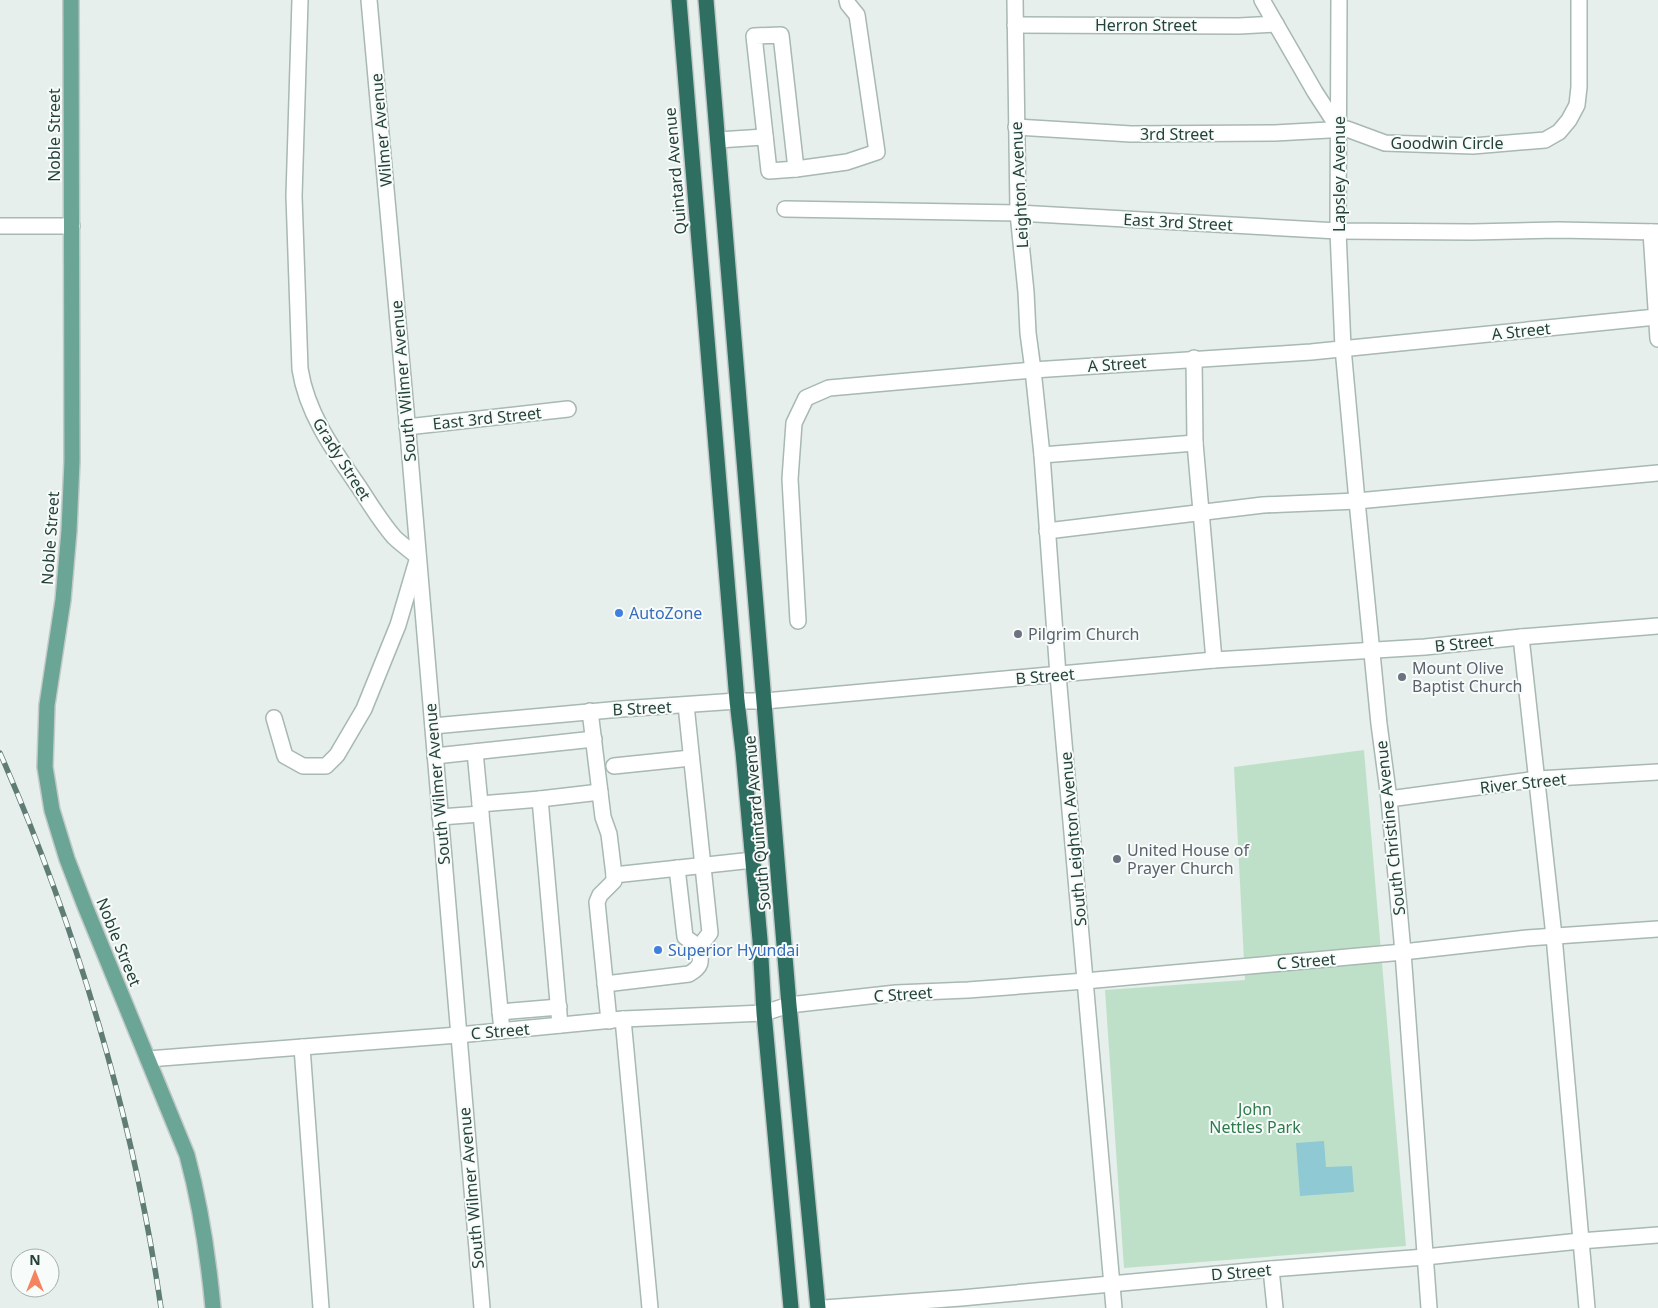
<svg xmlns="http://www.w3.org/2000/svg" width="1658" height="1308" font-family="'Noto Sans',sans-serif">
	<rect width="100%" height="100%" fill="#e6efeb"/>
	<path fill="#bfe0c8" d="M 1364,750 L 1406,1246 L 1124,1268 L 1105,990 L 1245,980 L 1234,767 Z"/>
	<path fill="#8ec9d4" d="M 1324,1141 L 1326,1167 L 1352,1166 L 1354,1192 L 1300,1196 L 1296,1143 Z"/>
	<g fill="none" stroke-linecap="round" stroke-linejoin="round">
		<g stroke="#a8b8b2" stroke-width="18">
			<g id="minor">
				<path d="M 369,0 L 408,433 L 482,1308"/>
				<path d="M 1015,0 L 1018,213 L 1026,292 L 1028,333 L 1033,370 L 1042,455 L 1058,675 L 1114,1308"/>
				<path d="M 1262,0 L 1315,92 L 1339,129"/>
				<path d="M 1339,0 L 1338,231 L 1343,348 L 1357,501 L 1379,724 L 1389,799 L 1403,952 L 1429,1308"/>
				<path d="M 1015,25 L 1239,26 L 1276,24"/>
				<path d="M 781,35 L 796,169 L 769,171 L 754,36 Z"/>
				<path d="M 1016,127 L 1131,134 L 1275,133 L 1347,129 L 1385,143 L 1473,146 L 1545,140 L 1559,132 L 1569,120 L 1577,105 L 1579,87 L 1579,0"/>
				<path d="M 718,140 L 765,137"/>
				<path d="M 796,169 L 847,162 L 877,152 L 857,15 L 848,4 L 847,0"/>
				<path d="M 785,209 L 1018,213 L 1338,231 L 1472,232 L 1558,230 L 1658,232"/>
				<path d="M 0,226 L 72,226"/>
				<path d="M 1651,232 L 1658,339"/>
				<path d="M 1194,358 L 1195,443 L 1214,660"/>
				<path d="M 407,427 L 568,409"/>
				<path d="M 1042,455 L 1195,443"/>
				<path d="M 1047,531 L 1263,505 L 1357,501 L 1658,473"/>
				<path d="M 798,621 L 790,479 L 794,423 L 806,398 L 829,388 L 1033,370 L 1311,352 L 1656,317"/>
				<path d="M 1521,637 L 1554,936 L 1587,1308"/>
				<path d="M 590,711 L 603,817 L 609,834 L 614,875"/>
				<path d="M 274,718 L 285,756 L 303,766 L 326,766 L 337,755 L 364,709 L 398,625 L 418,557 C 410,550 401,544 394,537 C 381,522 370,504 359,487 C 334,451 307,414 300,369 L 294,196 L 300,0"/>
				<path d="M 433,726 L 621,709 L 737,701 L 765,701 L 1214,660 L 1425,647 L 1521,637 L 1658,626"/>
				<path d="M 475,752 L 502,1031"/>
				<path d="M 435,756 L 594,739"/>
				<path d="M 614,766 L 691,758"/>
				<path d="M 1389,799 L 1538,779 L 1658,772"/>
				<path d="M 480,804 L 540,799"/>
				<path d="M 440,817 L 481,814"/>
				<path d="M 677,868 L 685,937 L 699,947"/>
				<path d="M 605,984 L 689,974 C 703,966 701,961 699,947 L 710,933 L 686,705"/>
				<path d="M 500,1012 L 559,1007"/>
				<path d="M 623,1019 L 650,1308"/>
				<path d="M 609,1021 L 597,902 L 600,895 L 614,881 L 614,875 L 753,860"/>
				<path d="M 560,1025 L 540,799 L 600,792"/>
				<path d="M 302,1047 L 321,1308"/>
				<path d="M 148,1059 L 458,1035 L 623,1019 L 764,1013 L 789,1005 L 896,993 L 968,990 L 1085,981 L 1403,952 L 1527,938 L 1658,929"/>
				<path d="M 1271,1269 L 1275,1308"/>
				<path d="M 824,1308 L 961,1298 L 1271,1269 L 1425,1257 L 1580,1241 L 1658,1235"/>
			</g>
		</g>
		<g stroke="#c2cac8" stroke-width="18">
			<path id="major" d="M 71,0 L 72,461 L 69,531 L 63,600 L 47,705 L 45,767 L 52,810 L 67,859 L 85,906 L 187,1155 C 201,1207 208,1254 213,1308"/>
		</g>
		<g stroke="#c2cac8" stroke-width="18">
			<g id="highway">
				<path d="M 679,0 L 737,701 L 743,752 L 760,940 L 764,1013 L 791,1308"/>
				<path d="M 706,0 L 789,1005 L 818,1308"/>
			</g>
		</g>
		<use href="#minor" stroke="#fff" stroke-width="15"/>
		<use href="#major" stroke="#6aa596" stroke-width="15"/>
		<use href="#highway" stroke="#2f6f62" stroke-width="15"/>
		<g stroke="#5f7d75" stroke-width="5.5">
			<path id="rail" d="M 0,753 C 76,926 134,1120 161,1308"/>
		</g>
		<use href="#rail" stroke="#f7fbf9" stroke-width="4" stroke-dasharray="11" stroke-linecap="butt"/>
	</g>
	<g fill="#3f7fe0" stroke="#f7fbf9" stroke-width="2">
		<circle cx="619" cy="613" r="5"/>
		<circle cx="658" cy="950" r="5"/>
	</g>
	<g fill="#6b7280" stroke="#f7fbf9" stroke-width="2">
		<circle cx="1018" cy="634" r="5"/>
		<circle cx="1402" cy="677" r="5"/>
		<circle cx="1117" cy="859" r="5"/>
	</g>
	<g text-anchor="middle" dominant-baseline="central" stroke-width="4" stroke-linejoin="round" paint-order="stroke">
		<g font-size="16" fill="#24423a" stroke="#f7fbf9">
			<text x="1146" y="25">Herron Street</text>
			<text transform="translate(381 130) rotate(-95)">Wilmer Avenue</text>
			<text x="1177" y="134">3rd Street</text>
			<text transform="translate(54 135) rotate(-90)">Noble Street</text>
			<text x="1447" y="143">Goodwin Circle</text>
			<text transform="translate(675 171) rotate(-95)">Quintard Avenue</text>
			<text transform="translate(1339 174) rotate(-90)">Lapsley Avenue</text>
			<text transform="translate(1019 185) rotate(-93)">Leighton Avenue</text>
			<text transform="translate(1178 222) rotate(3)">East 3rd Street</text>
			<text transform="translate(1521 331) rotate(-6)">A Street</text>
			<text transform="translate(1117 364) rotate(-4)">A Street</text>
			<text transform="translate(403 381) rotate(-95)">South Wilmer Avenue</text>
			<text transform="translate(487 418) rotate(-6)">East 3rd Street</text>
			<text transform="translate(342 459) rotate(58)">Grady Street</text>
			<text transform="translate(50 538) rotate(-86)">Noble Street</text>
			<text transform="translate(1464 643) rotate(-6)">B Street</text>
			<text transform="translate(1045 676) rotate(-5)">B Street</text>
			<text transform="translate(642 708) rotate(-3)">B Street</text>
			<text transform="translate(1523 783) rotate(-6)">River Street</text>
			<text transform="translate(437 784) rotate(-95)">South Wilmer Avenue</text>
			<text transform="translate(757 823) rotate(-95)">South Quintard Avenue</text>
			<text transform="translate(1390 828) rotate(-96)">South Christine Avenue</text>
			<text transform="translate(1073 839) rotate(-95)">South Leighton Avenue</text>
			<text transform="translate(119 942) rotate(68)">Noble Street</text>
			<text transform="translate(1306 961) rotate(-5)">C Street</text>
			<text transform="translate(903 994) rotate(-4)">C Street</text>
			<text transform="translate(500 1031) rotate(-5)">C Street</text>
			<text transform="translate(471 1188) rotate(-95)">South Wilmer Avenue</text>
			<text transform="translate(1241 1272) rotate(-5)">D Street</text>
		</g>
		<g font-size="16" fill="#366cbe" stroke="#f7fbf9" text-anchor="start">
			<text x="629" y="613">AutoZone</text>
			<text x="668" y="950">Superior Hyundai</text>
		</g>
		<g font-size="16" fill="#5b616d" stroke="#f7fbf9" text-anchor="start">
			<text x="1028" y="634">Pilgrim Church</text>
			<text x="1412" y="668">Mount Olive<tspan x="1412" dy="18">Baptist Church</tspan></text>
			<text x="1127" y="850">United House of<tspan x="1127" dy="18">Prayer Church</tspan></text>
		</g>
		<g font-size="16" fill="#2d7a4b" stroke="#f7fbf9">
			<text x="1255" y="1109">John<tspan x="1255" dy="18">Nettles Park</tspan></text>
		</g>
	</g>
	<g transform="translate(35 1273)"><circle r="24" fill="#f7fbf9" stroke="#a3b1ad"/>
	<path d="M0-4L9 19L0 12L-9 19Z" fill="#f4845f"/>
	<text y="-8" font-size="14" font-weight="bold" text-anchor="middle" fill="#24423a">N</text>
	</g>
</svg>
